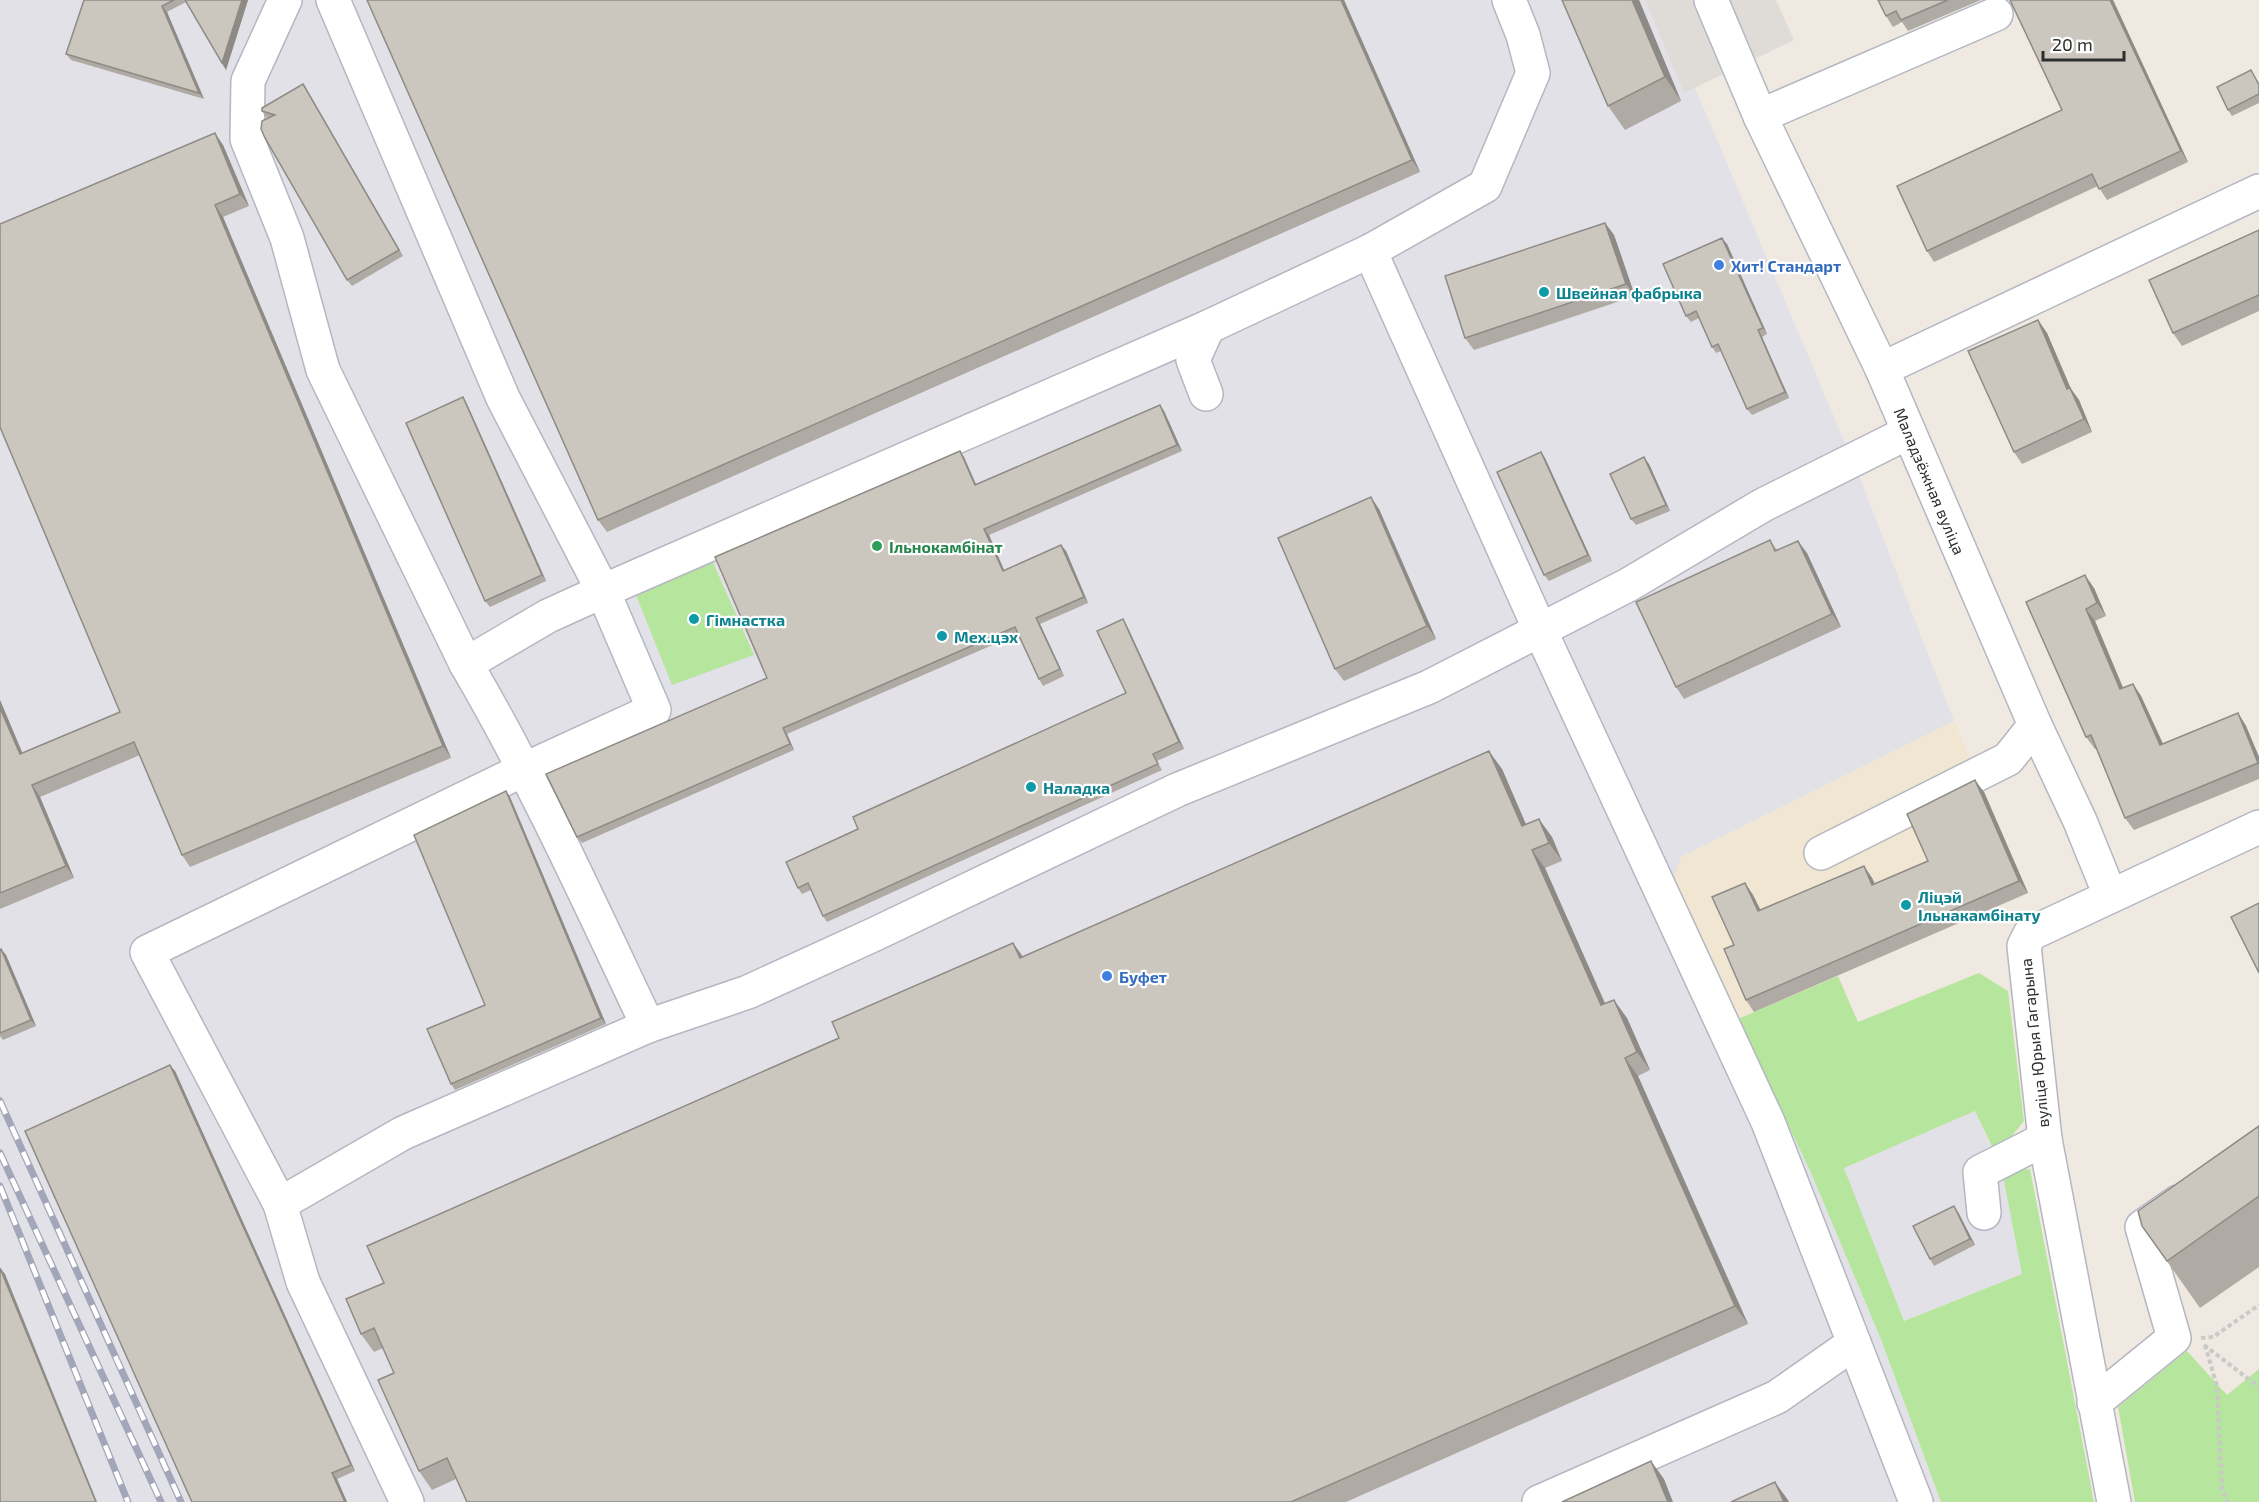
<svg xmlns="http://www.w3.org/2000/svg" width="2259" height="1502" font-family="'Exo 2',sans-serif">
	<rect width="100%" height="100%" fill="#efe9e1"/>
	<g fill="#e3e1e8">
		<path d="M 0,0 L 1658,0 L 1861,481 L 1954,721 L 1681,857 L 1673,882 L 1812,1175 L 1882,1342 L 1941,1502 L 0,1502 Z"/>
		<path d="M 1975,1111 L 2002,1171 L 2022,1274 L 1903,1321 L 1844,1168 Z"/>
	</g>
	<path fill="#f0e6d1" d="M 1954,721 L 2028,893 L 1738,1019 L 1673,882 L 1681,857 Z"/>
	<g fill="#b6e59e">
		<path d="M 711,558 L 754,655 L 672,685 L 634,590 Z"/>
		<path d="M 1979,973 L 2008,991 L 2024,1121 L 1996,1155 L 1975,1111 L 1844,1168 L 1904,1321 L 2022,1274 L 2002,1171 L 2030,1169 L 2094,1502 L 1941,1502 L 1882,1342 L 1812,1175 L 1738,1019 L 1838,976 L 1858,1022 Z"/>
		<path d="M 2187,1351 L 2227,1395 L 2259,1369 L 2259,1502 L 2135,1502 L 2118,1407 Z"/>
	</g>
	<path fill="#dfdcd8" d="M 1645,0 L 1776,0 L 1794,40 L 1684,93 Z"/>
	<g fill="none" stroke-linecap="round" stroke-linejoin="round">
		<g stroke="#b4b7c1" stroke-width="36">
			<g id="minor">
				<path d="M 285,0 L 248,81 L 247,139 L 287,238 L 323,370 L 466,664"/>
				<path d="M 333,0 L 503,398 L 603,591 L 548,616 L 466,664 C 534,780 590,904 648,1026 L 748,992 L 875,934 L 1177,790 L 1429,687 L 1628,585 L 1763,505 L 1909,432"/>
				<path d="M 1711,0 L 1760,116 L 1882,369 L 2035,725 L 2080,821 L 2110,895"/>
				<path d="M 1760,116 L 1996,14"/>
				<path d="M 1370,251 L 1540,630 L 1768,1122 L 1916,1502"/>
				<path d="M 1882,369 L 2259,191"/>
				<path d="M 1206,394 L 1193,360 L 1208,327 L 1370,251 L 1485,186 L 1533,73 L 1523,35 L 1509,0"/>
				<path d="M 1821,853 L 2008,759 L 2035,725"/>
				<path d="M 280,1204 L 147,952 L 523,770 L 654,710 L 603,591 L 1208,327"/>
				<path d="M 1984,1213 L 1980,1172 L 2045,1139"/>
				<path d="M 2094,1403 L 2174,1338 L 2142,1227 L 2178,1202"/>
				<path d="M 407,1502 L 303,1282 L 280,1204 L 403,1133 L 648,1026"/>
				<path d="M 1539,1502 L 1777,1397 L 1854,1343"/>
				<path d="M 2114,1502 L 2045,1139 L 2024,946 L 2030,934 L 2259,827"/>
			</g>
		</g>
		<g stroke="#c9c9c9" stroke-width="4" stroke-dasharray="4.5 3" stroke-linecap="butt">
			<path d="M 2201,1338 L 2213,1337 L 2259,1305"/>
			<path d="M 2204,1345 L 2259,1387"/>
			<path d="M 2205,1345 L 2217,1386 L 2222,1490 L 2228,1502"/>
		</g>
		<use href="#minor" stroke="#fff" stroke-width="33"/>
		<g stroke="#a3a6b8" stroke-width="7">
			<g id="rail">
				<path d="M 0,1101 L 181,1502"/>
				<path d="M 0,1153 L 161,1502"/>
				<path d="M 0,1186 L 128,1502"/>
			</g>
		</g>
		<use href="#rail" stroke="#fff" stroke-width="4.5" stroke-dasharray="14" stroke-linecap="butt"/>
	</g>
	<g fill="#afaba4">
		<path d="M 84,0 L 248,0 L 226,70 L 186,2 L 167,12 L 204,99 L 71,60 L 66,54 Z"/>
		<path d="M 1344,0 L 1420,172 L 607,532 L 598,520 Z"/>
		<path d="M 1562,0 L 1639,0 L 1681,101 L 1625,130 L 1608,106 Z"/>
		<path d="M 1878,0 L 1981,0 L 1908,31 L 1902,22 L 1893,27 L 1886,16 Z"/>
		<path d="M 2113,0 L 2188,162 L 2107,200 L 2098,186 L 1934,262 L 1927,251 L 2062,110 Z"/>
		<path d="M 2251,70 L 2259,83 L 2259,103 L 2232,116 L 2228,110 Z"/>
		<path d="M 303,84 L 403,256 L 352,286 L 347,280 L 268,118 L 266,117 L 262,111 Z"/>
		<path d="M 223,145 L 249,206 L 223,217 L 451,758 L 190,867 L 182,855 L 140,755 L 40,797 L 74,878 L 0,909 L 0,700 L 22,753 L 120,712 Z"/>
		<path d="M 1605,223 L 1614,235 L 1635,296 L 1474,350 L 1465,338 Z"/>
		<path d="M 2259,230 L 2259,311 L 2182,346 L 2173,333 Z"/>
		<path d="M 1727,244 L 1767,334 L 1762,337 L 1789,398 L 1752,415 L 1747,409 L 1721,351 L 1716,353 L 1712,347 L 1699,318 L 1691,322 L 1686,316 Z"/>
		<path d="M 2038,320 L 2047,333 L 2071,389 L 2079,400 L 2092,432 L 2022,464 L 2014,452 Z"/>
		<path d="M 467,404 L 546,581 L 490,607 L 485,601 Z"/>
		<path d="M 1160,405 L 1164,411 L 1182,451 L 989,535 L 1004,570 L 1061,545 L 1066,551 L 1088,603 L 1040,624 L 1064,676 L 1043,686 L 1039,679 L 1018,634 L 787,734 L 794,750 L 582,843 L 577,837 L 767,678 L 964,457 L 976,485 Z"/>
		<path d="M 1541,452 L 1545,458 L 1592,561 L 1549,581 L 1544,575 Z"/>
		<path d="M 1649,464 L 1670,511 L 1636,525 L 1631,519 Z"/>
		<path d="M 1379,509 L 1436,639 L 1344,681 L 1335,669 Z"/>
		<path d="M 1770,540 L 1777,550 L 1807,553 L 1841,627 L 1684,699 L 1676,687 Z"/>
		<path d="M 2094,588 L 2106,616 L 2095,621 L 2123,688 L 2133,684 L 2141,696 L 2163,744 L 2238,713 L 2246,726 L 2259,757 L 2259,779 L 2134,830 L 2125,818 L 2097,749 L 2095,749 L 2086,737 L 2026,602 Z"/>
		<path d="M 1123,619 L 1127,626 L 1184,749 L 1157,761 L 1162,770 L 827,922 L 823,916 L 811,890 L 802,894 L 798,888 L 858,829 L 1126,693 Z"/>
		<path d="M 1502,769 L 1526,825 L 1552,837 L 1562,861 L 1545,868 L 1605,1003 L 1627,1018 L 1650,1070 L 1638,1076 L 1748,1324 L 1346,1502 L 467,1502 L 456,1479 L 432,1490 L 419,1471 L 394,1373 L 383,1348 L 374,1352 L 361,1334 L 384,1283 L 839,1038 L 1013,943 L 1023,957 Z"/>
		<path d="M 506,791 L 510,797 L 606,1024 L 455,1090 L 451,1084 L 485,1005 Z"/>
		<path d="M 1984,792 L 2028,893 L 1754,1012 L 1746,1000 L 1734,945 L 1745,883 L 1753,895 L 1760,910 L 1864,866 L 1872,878 L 1875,884 L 1928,861 Z"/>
		<path d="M 1,949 L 6,955 L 36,1026 L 3,1040 L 0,1036 L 0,950 Z"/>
		<path d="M 175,1071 L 355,1471 L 337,1479 L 347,1502 L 192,1502 Z"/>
		<path d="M 2259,1126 L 2259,1267 L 2200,1308 L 2142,1226 Z"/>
		<path d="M 1958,1212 L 1975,1245 L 1934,1266 L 1930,1259 Z"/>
	</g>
	<g fill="#8e8b86">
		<path d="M 242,0 L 248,0 L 226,70 L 222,63 Z"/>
		<path d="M 1341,0 L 1344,0 L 1420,172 L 1412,160 Z"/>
		<path d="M 1632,0 L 1639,0 L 1681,101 L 1665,77 Z"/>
		<path d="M 2110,0 L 2113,0 L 2188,162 L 2181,151 Z"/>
		<path d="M 162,6 L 167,12 L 204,99 L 199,93 Z"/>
		<path d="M 303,84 L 307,91 L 403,256 L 399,250 Z"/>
		<path d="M 215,133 L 223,145 L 249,206 L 240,194 Z"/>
		<path d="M 215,205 L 223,217 L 451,758 L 443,746 Z"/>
		<path d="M 1605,223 L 1614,235 L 1635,296 L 1626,284 Z"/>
		<path d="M 1722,238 L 1727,244 L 1767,334 L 1763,328 Z"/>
		<path d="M 2038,320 L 2047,333 L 2071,389 L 2079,400 L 2092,432 L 2084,419 L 2067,389 Z"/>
		<path d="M 1758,330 L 1762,337 L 1789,398 L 1785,392 Z"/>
		<path d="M 463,397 L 467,404 L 546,581 L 542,575 Z"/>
		<path d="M 1160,405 L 1164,411 L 1182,451 L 1177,445 Z"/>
		<path d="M 960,451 L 964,457 L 979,491 L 975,485 Z"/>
		<path d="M 1541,452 L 1545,458 L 1592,561 L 1588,555 Z"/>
		<path d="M 1644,457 L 1649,464 L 1670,511 L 1666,505 Z"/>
		<path d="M 1371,497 L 1379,509 L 1436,639 L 1427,626 Z"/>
		<path d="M 984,529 L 989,535 L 1007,577 L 1003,571 Z"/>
		<path d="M 1798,541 L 1807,553 L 1841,627 L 1832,614 Z"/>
		<path d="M 1061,545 L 1066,551 L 1088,603 L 1084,597 Z"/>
		<path d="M 2085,575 L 2094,588 L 2106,616 L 2097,603 Z"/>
		<path d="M 2086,609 L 2095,621 L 2129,702 L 2120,689 Z"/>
		<path d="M 1036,618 L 1040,624 L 1064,676 L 1060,669 Z"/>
		<path d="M 1123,619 L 1127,626 L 1184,749 L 1179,742 Z"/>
		<path d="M 2133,684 L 2141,696 L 2169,757 L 2160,745 Z"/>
		<path d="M 0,700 L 28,766 L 20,754 L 0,708 Z"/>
		<path d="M 2238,713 L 2246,726 L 2259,757 L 2259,765 Z"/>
		<path d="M 783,728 L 787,734 L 794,750 L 790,744 Z"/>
		<path d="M 1489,751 L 1502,769 L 1535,845 L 1522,826 Z"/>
		<path d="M 1975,780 L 1984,792 L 2028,893 L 2019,881 Z"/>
		<path d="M 32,785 L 40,797 L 74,878 L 66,866 Z"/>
		<path d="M 506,791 L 510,797 L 606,1024 L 601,1018 Z"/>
		<path d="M 1539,819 L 1552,837 L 1562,861 L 1549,843 Z"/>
		<path d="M 1532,850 L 1545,868 L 1614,1024 L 1601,1005 Z"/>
		<path d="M 1864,866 L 1872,878 L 1881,897 L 1872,885 Z"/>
		<path d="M 1745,883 L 1753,895 L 1767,923 L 1758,911 Z"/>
		<path d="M 1013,943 L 1026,961 L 1020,958 Z"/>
		<path d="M 1,949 L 6,955 L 36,1026 L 31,1020 Z"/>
		<path d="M 1614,1000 L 1627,1018 L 1650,1070 L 1637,1052 Z"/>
		<path d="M 1625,1058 L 1638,1076 L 1748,1324 L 1735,1306 Z"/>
		<path d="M 170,1065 L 175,1071 L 355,1471 L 351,1465 Z"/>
		<path d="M 1954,1206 L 1958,1212 L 1975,1245 L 1970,1239 Z"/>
		<path d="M 0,1268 L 5,1274 L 97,1502 L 96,1502 Z"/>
		<path d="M 1651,1461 L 1664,1479 L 1673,1502 L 1668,1502 Z"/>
		<path d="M 332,1473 L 337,1479 L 347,1502 L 345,1502 Z"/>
		<path d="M 1775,1482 L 1788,1500 L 1789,1502 L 1784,1502 Z"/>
	</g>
	<g fill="#cbc7bf" stroke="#8e8b86" stroke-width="1.5">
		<path d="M 84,0 L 174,0 L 162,6 L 199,93 L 66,54 Z"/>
		<path d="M 185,0 L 242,0 L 222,63 Z"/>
		<path d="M 367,0 L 1341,0 L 1412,160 L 598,520 Z"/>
		<path d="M 1562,0 L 1632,0 L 1665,77 L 1608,106 Z"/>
		<path d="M 1878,0 L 1948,0 L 1901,20 L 1896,11 L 1886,16 Z"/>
		<path d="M 2010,0 L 2110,0 L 2181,151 L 2099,189 L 2092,174 L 1927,251 L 1897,186 L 2062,110 Z"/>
		<path d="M 2251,70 L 2259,85 L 2259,94 L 2228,110 L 2217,87 Z"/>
		<path d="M 303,84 L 399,250 L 347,280 L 265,138 L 261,129 L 262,121 L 275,115 L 262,111 L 262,108 Z"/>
		<path d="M 215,133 L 240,194 L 215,205 L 443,746 L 182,855 L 134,742 L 32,785 L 66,866 L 0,893 L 0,708 L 20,754 L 120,712 L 0,427 L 0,224 Z"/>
		<path d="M 1605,223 L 1626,284 L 1465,338 L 1445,276 Z"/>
		<path d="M 2259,230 L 2259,295 L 2173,333 L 2149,280 Z"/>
		<path d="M 1722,238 L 1763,328 L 1758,330 L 1785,392 L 1747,409 L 1718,344 L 1712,347 L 1696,311 L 1686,316 L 1663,264 Z"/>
		<path d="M 2038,320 L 2067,389 L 2070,388 L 2084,419 L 2014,452 L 1968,351 Z"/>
		<path d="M 463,397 L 542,575 L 485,601 L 406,423 Z"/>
		<path d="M 1160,405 L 1177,445 L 984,529 L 1003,571 L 1061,545 L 1084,597 L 1036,618 L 1060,669 L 1039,679 L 1015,627 L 783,728 L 790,744 L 577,837 L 546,774 L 767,678 L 715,557 L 960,451 L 975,485 Z"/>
		<path d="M 1541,452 L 1588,555 L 1544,575 L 1497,472 Z"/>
		<path d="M 1644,457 L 1666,505 L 1631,519 L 1610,474 Z"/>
		<path d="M 1371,497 L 1427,626 L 1335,669 L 1278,538 Z"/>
		<path d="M 1770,540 L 1775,551 L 1798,541 L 1832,614 L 1676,687 L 1636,602 Z"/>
		<path d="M 2085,575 L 2097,603 L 2086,609 L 2120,689 L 2133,684 L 2160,745 L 2238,713 L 2258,763 L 2125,818 L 2091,735 L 2086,737 L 2026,602 Z"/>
		<path d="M 1123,619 L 1179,742 L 1153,754 L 1158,764 L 823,916 L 808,883 L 798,888 L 786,862 L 858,829 L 853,817 L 1126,693 L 1097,631 Z"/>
		<path d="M 1489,751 L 1522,826 L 1539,819 L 1549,843 L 1532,850 L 1601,1005 L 1614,1000 L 1637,1052 L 1625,1058 L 1735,1306 L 1291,1502 L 467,1502 L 447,1458 L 419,1471 L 378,1380 L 394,1373 L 374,1328 L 361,1334 L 346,1299 L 384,1283 L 367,1246 L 839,1038 L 832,1022 L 1013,943 L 1020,958 Z"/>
		<path d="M 1975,780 L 2019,881 L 1746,1000 L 1724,949 L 1734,945 L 1712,897 L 1745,883 L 1758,911 L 1864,866 L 1872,885 L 1928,861 L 1907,814 Z"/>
		<path d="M 506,791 L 601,1018 L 451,1084 L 427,1029 L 485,1005 L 414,835 Z"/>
		<path d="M 2259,903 L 2259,973 L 2231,917 Z"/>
		<path d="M 1,949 L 31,1020 L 0,1033 L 0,950 Z"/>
		<path d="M 170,1065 L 351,1465 L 332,1473 L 345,1502 L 192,1502 L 25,1131 Z"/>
		<path d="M 2259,1126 L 2259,1196 L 2167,1261 L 2142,1226 L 2138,1211 Z"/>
		<path d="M 1954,1206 L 1970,1239 L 1930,1259 L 1913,1226 Z"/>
		<path d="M 0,1268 L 96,1502 L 0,1502 Z"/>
		<path d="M 1651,1461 L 1668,1502 L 1562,1502 Z"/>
		<path d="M 1775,1482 L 1784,1502 L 1731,1502 Z"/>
	</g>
	<g fill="#3f7fe0" stroke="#fff" stroke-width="2">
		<circle cx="1719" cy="265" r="6"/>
		<circle cx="1107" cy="976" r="6"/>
	</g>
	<g fill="#0f9aa8" stroke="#fff" stroke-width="2">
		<circle cx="1544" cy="292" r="6"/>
		<circle cx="694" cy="619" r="6"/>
		<circle cx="942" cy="636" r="6"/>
		<circle cx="1031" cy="787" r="6"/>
		<circle cx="1906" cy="905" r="6"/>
	</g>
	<circle fill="#2e9e5b" stroke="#fff" stroke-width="2" cx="877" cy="546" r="6"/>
	<g text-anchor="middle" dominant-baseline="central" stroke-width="4.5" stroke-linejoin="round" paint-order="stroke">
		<g font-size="16" font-weight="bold" fill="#366cbe" stroke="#fff" text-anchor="start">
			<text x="1731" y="265">Хит! Стандарт</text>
			<text x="1119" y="976">Буфет</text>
		</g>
		<g font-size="16" font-weight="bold" fill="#0d838f" stroke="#fff" text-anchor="start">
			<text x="1556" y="292">Швейная фабрыка</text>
			<text x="706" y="619">Гімнастка</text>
			<text x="954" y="636">Мех.цэх</text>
			<text x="1043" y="787">Наладка</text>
			<text x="1918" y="896">Ліцэй<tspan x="1918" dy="18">Ільнакамбінату</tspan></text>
		</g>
		<g font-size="16" fill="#2e2e2e" stroke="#fff">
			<text transform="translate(1930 481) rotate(67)">Маладзёжная вуліца</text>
			<text transform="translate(2034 1043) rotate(-96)">вуліца Юрыя Гагарына</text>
		</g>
		<g font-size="16" font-weight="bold" fill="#27864d" stroke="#fff" text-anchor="start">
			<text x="889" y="546">Ільнокамбінат</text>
		</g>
	</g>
	<path d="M2043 51v9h81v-9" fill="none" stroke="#2e2e2e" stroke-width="3"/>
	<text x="2052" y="51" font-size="18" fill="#2e2e2e" stroke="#ffffff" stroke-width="4.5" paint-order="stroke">20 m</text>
</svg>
